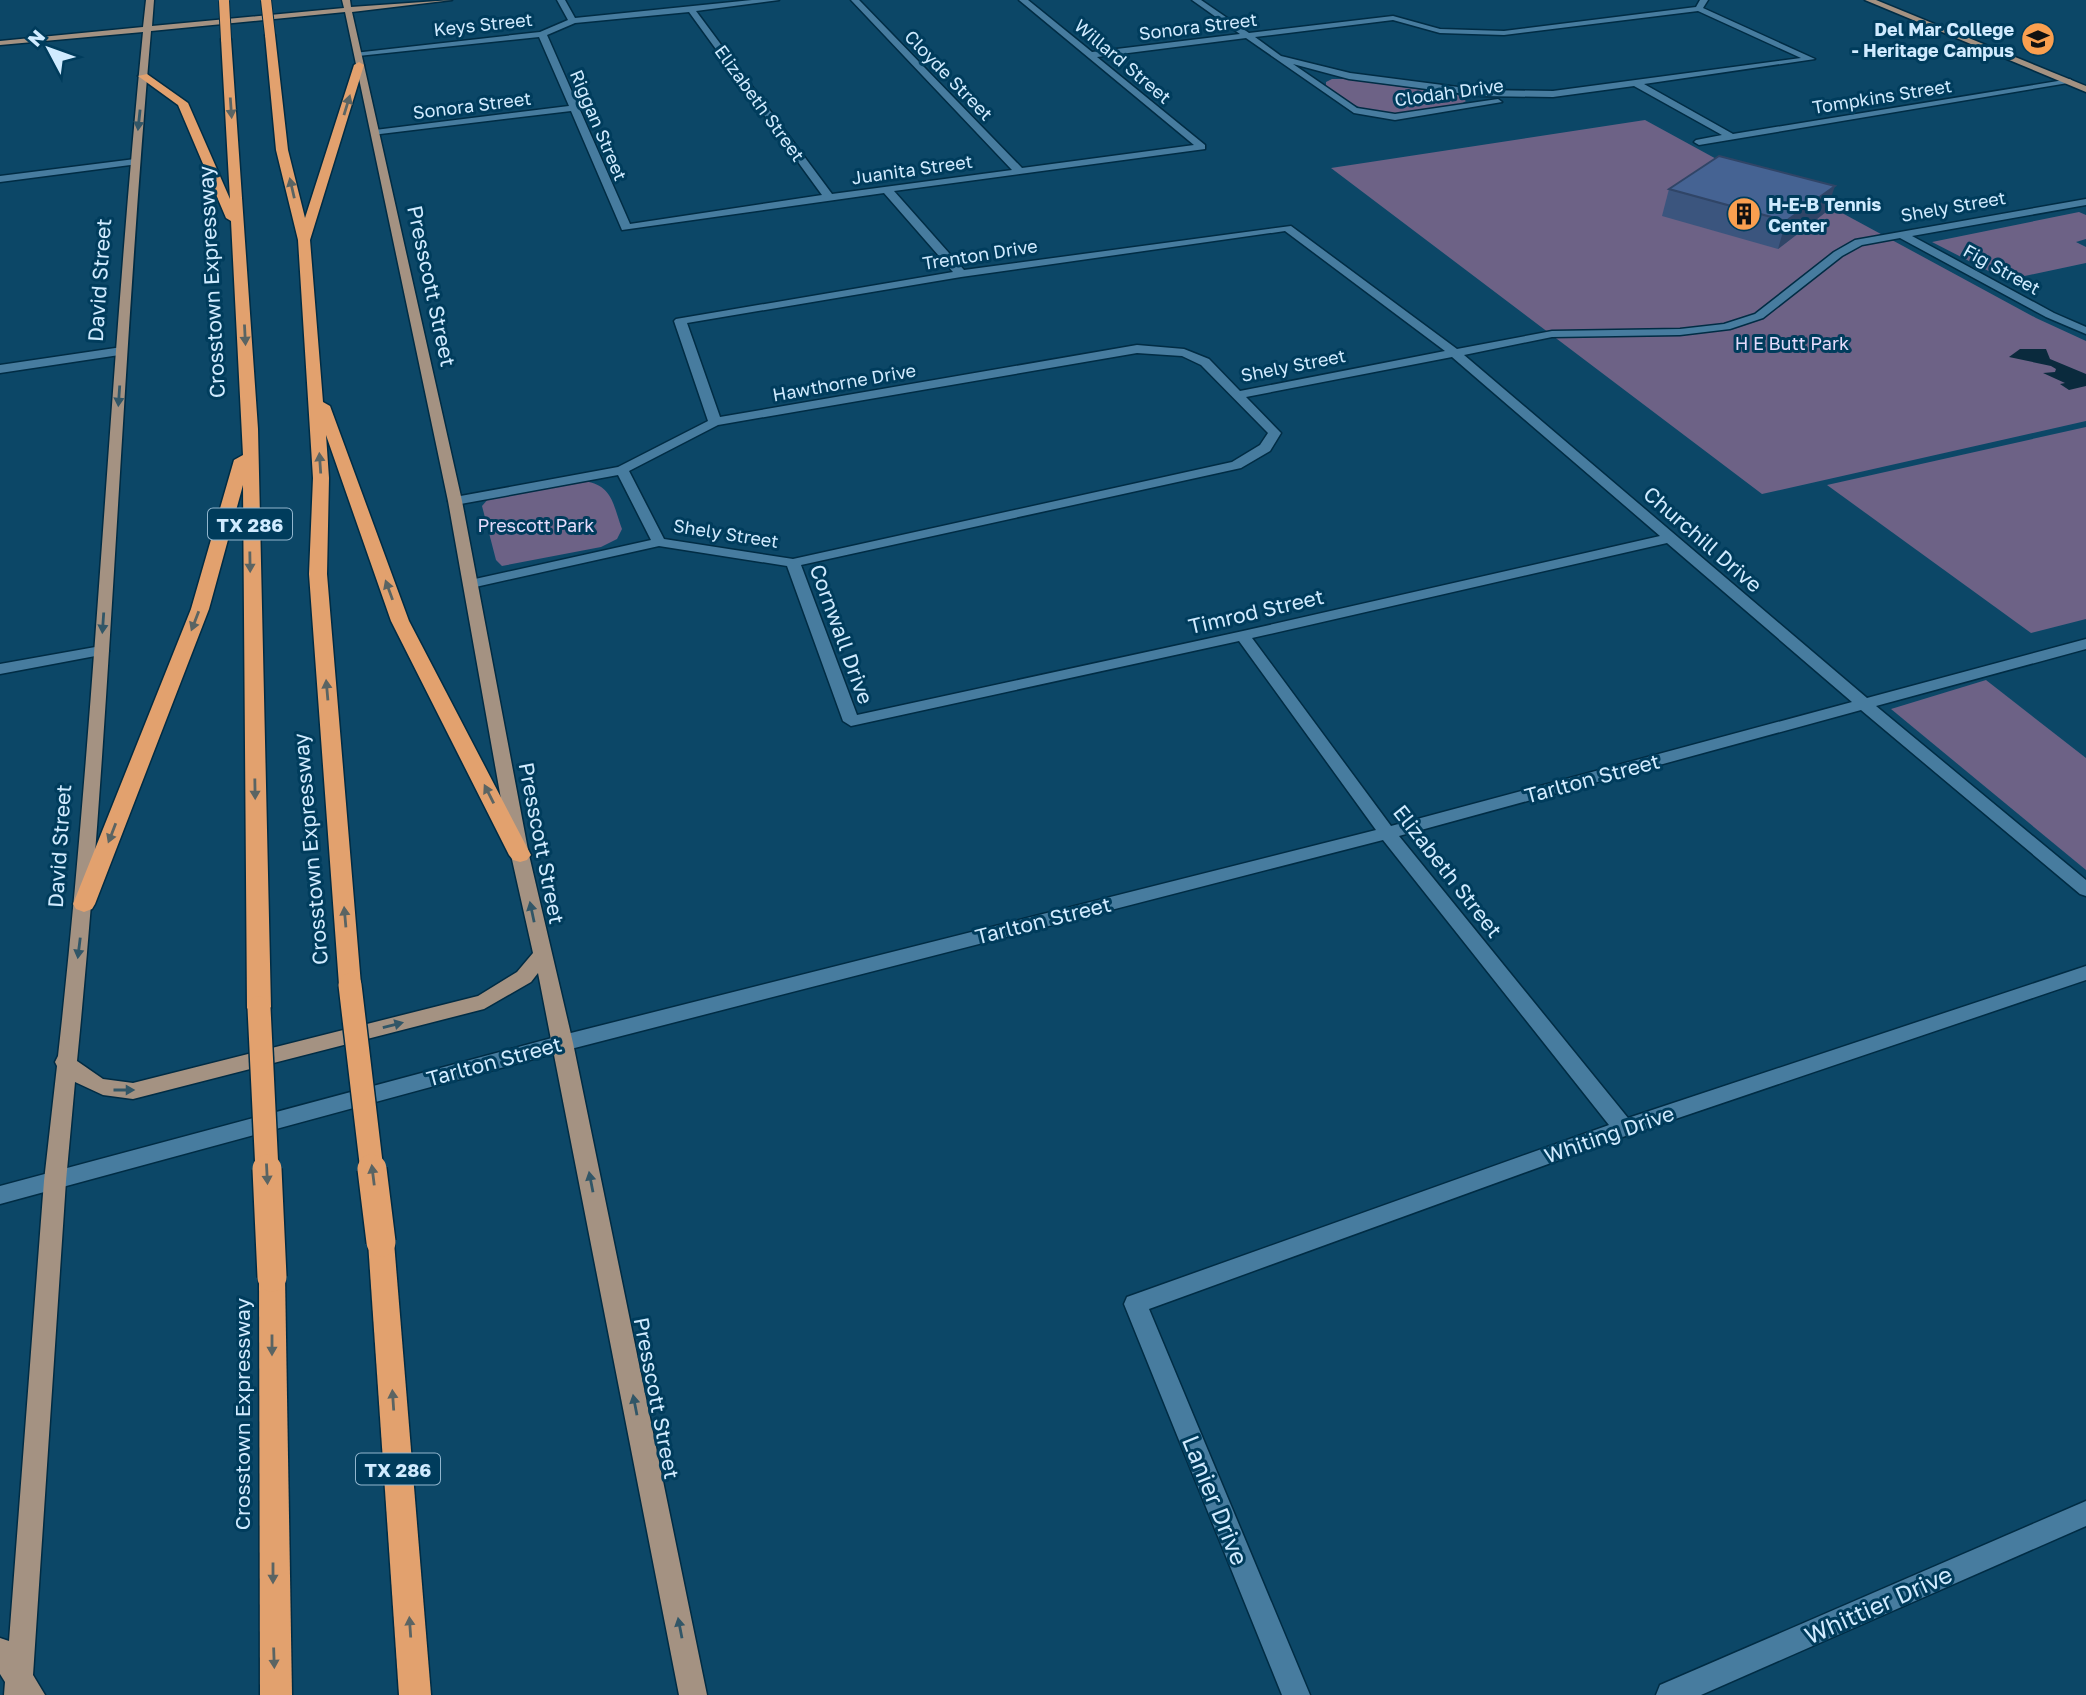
<svg xmlns="http://www.w3.org/2000/svg" width="2086" height="1695" font-family="'Golos Text',sans-serif">
	<rect width="100%" height="100%" fill="#0c4767"/>
	<g fill="#6d6286">
		<path d="M 1332,79 L 1346,79 L 1458,95 L 1466,101 L 1458,106 C 1427,110 1388,122 1359,107 C 1347,102 1337,93 1326,86 L 1326,82 Z"/>
		<path d="M 1645,120 L 1786,197 L 1807,194 L 2036,318 L 2086,341 L 2086,421 L 1762,494 L 1331,168 Z"/>
		<path d="M 2079,212 L 2086,215 L 2086,239 L 2076,242 L 2086,247 L 2086,263 L 2006,280 L 1932,242 Z"/>
		<path d="M 2086,427 L 2086,619 L 2031,633 L 1827,485 Z"/>
		<path d="M 584,481 C 613,485 613,505 622,529 L 617,539 L 601,547 L 502,566 L 496,560 L 482,506 L 489,498 Z"/>
		<path d="M 1986,680 L 2086,758 L 2086,870 L 1891,709 Z"/>
	</g>
	<path fill="#0a2a3d" d="M 2020,349 L 2046,349 L 2050,359 L 2086,374 L 2086,386 L 2069,390 L 2060,384 L 2065,383 L 2043,373 L 2055,372 L 2056,369 L 2051,366 L 2009,357 Z"/>
	<g fill="none" stroke-linecap="round" stroke-linejoin="round">
		<g stroke="#002c44" stroke-width="3">
			<g id="minor">
				<path d="M 557,0 L 565,0 L 575,18 L 752,0 L 779,0 L 696,11 L 832,194 L 1012,170 L 851,0 L 859,0 L 1022,168 L 1194,145 L 1019,0 L 1028,0 L 1092,52 L 1240,34 L 1192,0 L 1201,0 L 1249,33 L 1393,16 L 1440,29 L 1504,31 L 1696,7 L 1700,0 L 1708,0 L 1703,8 L 1815,59 L 1644,84 L 1733,134 L 2070,79 L 2074,82 L 1699,145 L 1694,142 L 1696,140 L 1722,135 L 1634,86 L 1553,97 L 1481,96 L 1349,79 L 1293,64 L 1357,108 L 1395,114 L 1498,99 L 1502,102 L 1395,120 L 1354,113 L 1246,38 L 1097,57 L 1205,145 L 1205,149 L 894,191 L 964,270 L 1291,226 L 1457,349 L 1552,331 L 1680,329 L 1724,324 L 1755,314 L 1834,252 L 1855,240 L 2086,199 L 2086,205 L 1912,236 L 2054,313 L 2086,327 L 2086,334 L 2046,317 L 1900,238 L 1862,245 L 1842,256 L 1763,318 L 1730,329 L 1680,335 L 1552,337 L 1464,355 L 1867,698 L 2086,639 L 2086,649 L 1876,706 L 2086,880 L 2086,896 L 2080,894 L 1861,710 L 1399,836 L 1628,1118 L 2086,966 L 2086,980 L 1631,1134 L 1149,1309 L 1310,1695 L 1282,1695 L 1124,1304 L 1127,1297 L 1609,1125 L 1383,840 L 563,1051 L 0,1204 L 0,1186 L 563,1035 L 1376,830 L 1239,641 L 851,726 L 843,721 L 787,566 L 659,546 L 471,588 L 466,587 L 464,584 L 466,581 L 651,540 L 618,475 L 455,505 L 448,501 L 455,497 L 618,467 L 708,421 L 674,321 L 676,319 L 953,272 L 884,193 L 622,230 L 571,111 L 372,135 L 372,131 L 375,130 L 569,106 L 539,37 L 358,56 L 354,53 L 540,32 L 568,20 ZM 1698,11 L 1801,58 L 1553,91 L 1481,90 L 1350,73 L 1281,56 L 1255,37 L 1393,20 L 1440,33 L 1504,35 ZM 689,12 L 822,195 L 630,224 L 547,35 L 575,23 ZM 1285,231 L 1445,351 L 1240,391 L 1209,359 L 1184,349 L 1137,345 L 720,417 L 687,323 L 961,277 ZM 1137,353 L 1182,356 L 1201,365 L 1268,433 L 1260,445 L 1232,462 L 793,559 L 664,539 L 629,471 L 718,425 ZM 1452,357 L 1660,536 L 1243,631 L 857,715 L 801,565 L 1241,468 L 1270,451 L 1281,433 L 1246,397 ZM 1667,543 L 1852,702 L 1391,826 L 1252,638 Z"/>
				<path d="M 135,159 L 140,162 L 138,164 L 0,182 L 0,176 Z"/>
				<path d="M 122,347 L 126,348 L 126,354 L 0,373 L 0,365 Z"/>
				<path d="M 101,646 L 106,648 L 109,651 L 106,654 L 0,674 L 0,664 Z"/>
				<path d="M 2086,1501 L 2086,1526 L 1701,1695 L 1656,1695 L 1660,1685 Z"/>
			</g>
		</g>
		<g stroke="#002c44" stroke-width="3">
			<g id="major">
				<path d="M 146,0 L 154,0 L 152,26 L 344,8 L 342,0 L 350,0 L 351,7 L 452,0 L 352,12 L 462,501 L 529,855 L 573,1043 L 707,1695 L 679,1695 L 538,973 L 531,982 L 484,1009 L 133,1099 L 103,1095 L 75,1082 L 66,1181 L 33,1675 L 45,1695 L 4,1695 L 5,1682 L 0,1674 L 0,1638 L 9,1641 L 44,1181 L 57,1066 L 55,1062 L 58,1056 C 96,716 109,373 143,32 L 0,45 L 0,41 L 143,27 ZM 345,12 L 448,501 L 511,855 L 533,953 L 517,972 L 478,996 L 133,1083 L 103,1079 L 77,1061 C 111,719 121,374 151,31 Z"/>
				<path d="M 1865,0 L 1876,0 L 2086,86 L 2086,92 Z"/>
			</g>
		</g>
		<g stroke="#002c44" stroke-width="3">
			<g id="highway">
				<path d="M 270,32 L 275,35 L 288,150 L 305,218 L 354,65 L 359,62 L 364,65 L 310,240 L 323,402 L 330,406 L 409,621 L 531,855 L 527,860 L 520,862 L 513,860 L 509,855 L 391,621 L 326,435 L 329,478 L 327,574 L 361,985 L 358,991 L 350,994 L 342,991 L 339,985 L 309,574 L 313,478 L 298,240 L 276,150 L 265,35 Z"/>
				<path d="M 226,36 L 231,39 L 258,429 L 271,1008 L 267,1014 L 259,1017 L 251,1014 L 247,1008 L 243,485 L 209,609 L 95,904 L 92,909 L 84,912 L 76,909 L 73,904 L 191,609 L 234,460 L 243,455 L 231,221 L 226,218 L 178,105 L 138,76 L 147,74 L 188,103 L 230,199 L 221,39 Z"/>
				<path d="M 381,1231 L 390,1234 L 394,1242 L 431,1695 L 399,1695 L 368,1242 L 372,1234 Z"/>
				<path d="M 272,1265 L 282,1269 L 285,1277 L 292,1695 L 260,1695 L 259,1277 L 262,1269 Z"/>
			</g>
		</g>
		<use href="#minor" fill="#477c9f" fill-rule="evenodd"/>
		<use href="#major" fill="#a49282" fill-rule="evenodd"/>
		<use href="#highway" fill="#e2a16e" fill-rule="evenodd"/>
		<g stroke="#002c44" stroke-width="12" stroke-linecap="butt">
			<g id="highway-bridge-far2">
				<path d="M 266,0 L 270,35"/>
				<path d="M 224,1 L 226,39"/>
			</g>
		</g>
		<g stroke="#002c44" stroke-width="26" stroke-linecap="butt">
			<g id="highway-bridge-far1">
				<path d="M 350,985 L 372,1171"/>
				<path d="M 259,1008 L 267,1171"/>
			</g>
		</g>
		<g stroke="#002c44" stroke-width="32" stroke-linecap="butt">
			<g id="highway-bridge">
				<path d="M 267,1169 L 272,1277"/>
				<path d="M 372,1169 L 381,1242"/>
			</g>
		</g>
		<use href="#highway-bridge-far2" stroke="#e2a16e" stroke-width="10"/>
		<use href="#highway-bridge-far1" stroke="#e2a16e" stroke-width="23"/>
		<use href="#highway-bridge" stroke="#e2a16e" stroke-width="29"/>
	</g>
	<path fill="#3b557e" d="M 1669,189 L 1826,212 L 1778,249 L 1662,216 Z"/>
	<path fill="#304567" d="M 1835,186 L 1826,212 L 1778,249 L 1786,221 Z"/>
	<path fill="#456393" stroke="#304567" stroke-width="2" d="M 1719,156 L 1835,186 L 1786,221 L 1669,189 Z"/>
	<defs><path id="oneway-solid" d="M-6-.8H1V-3.2L6.5 0L1 3.2V.8H-6Z" transform="scale(1.75)"/></defs>
	<g fill="#5a6463">
		<use href="#oneway-solid" transform="translate(347 105) rotate(-73)"/>
		<use href="#oneway-solid" transform="translate(231 108) rotate(86)"/>
		<use href="#oneway-solid" transform="translate(292 188) rotate(-103)"/>
		<use href="#oneway-solid" transform="translate(245 335) rotate(87)"/>
		<use href="#oneway-solid" transform="translate(320 463) rotate(-94)"/>
		<use href="#oneway-solid" transform="translate(250 562) rotate(89)"/>
		<use href="#oneway-solid" transform="translate(389 590) rotate(-110)"/>
		<use href="#oneway-solid" transform="translate(195 621) rotate(111)"/>
		<use href="#oneway-solid" transform="translate(327 690) rotate(-95)"/>
		<use href="#oneway-solid" transform="translate(255 789) rotate(89)"/>
		<use href="#oneway-solid" transform="translate(489 794) rotate(-117)"/>
		<use href="#oneway-solid" transform="translate(112 833) rotate(111)"/>
		<use href="#oneway-solid" transform="translate(345 917) rotate(-95)"/>
		<use href="#oneway-solid" transform="translate(267 1174) rotate(87)"/>
		<use href="#oneway-solid" transform="translate(373 1175) rotate(-97)"/>
		<use href="#oneway-solid" transform="translate(272 1345) rotate(90)"/>
		<use href="#oneway-solid" transform="translate(393 1400) rotate(-94)"/>
		<use href="#oneway-solid" transform="translate(273 1573) rotate(90)"/>
		<use href="#oneway-solid" transform="translate(410 1627) rotate(-94)"/>
		<use href="#oneway-solid" transform="translate(274 1658) rotate(88)"/>
	</g>
	<g fill="#315667">
		<use href="#oneway-solid" transform="translate(139 120) rotate(96)"/>
		<use href="#oneway-solid" transform="translate(119 396) rotate(94)"/>
		<use href="#oneway-solid" transform="translate(103 623) rotate(94)"/>
		<use href="#oneway-solid" transform="translate(532 912) rotate(-102)"/>
		<use href="#oneway-solid" transform="translate(79 948) rotate(97)"/>
		<use href="#oneway-solid" transform="translate(393 1025) rotate(-14)"/>
		<use href="#oneway-solid" transform="translate(124 1090)"/>
		<use href="#oneway-solid" transform="translate(591 1182) rotate(-101)"/>
		<use href="#oneway-solid" transform="translate(635 1405) rotate(-101)"/>
		<use href="#oneway-solid" transform="translate(680 1628) rotate(-101)"/>
	</g>
	<defs>
		<g id="university-disc" transform="scale(1.75)"><circle r="9.5" fill="#fa9f4f" stroke="#003c5c"/><path d="M0-5L7-2L0 1L-7-2ZM-4 1L0 2.5L4 1V4Q0 6-4 4Z" fill="#111"/></g>
		<g id="building-disc" transform="scale(1.75)"><circle r="9.5" fill="#fa9f4f" stroke="#003c5c"/><path d="M-4-6H4V6H1V3H-1V6H-4ZM-2.5-4.3h1.7v1.8h-1.7ZM.8-4.3h1.7v1.8H.8ZM-2.5-1h1.7V.8h-1.7ZM.8-1h1.7V.8H.8Z" fill="#111"/></g>
	</defs>
	<g fill-rule="evenodd">
		<use href="#university-disc" x="2038" y="39"/>
		<use href="#building-disc" x="1744" y="214"/>
	</g>
	<g text-anchor="middle" dominant-baseline="central" stroke-width="6" stroke-linejoin="round" paint-order="stroke">
		<g font-size="18" fill="#d0ebff" stroke="#003c5c">
			<text transform="translate(483 24) rotate(-6)">Keys Street</text>
			<text transform="translate(1198 26) rotate(-7)">Sonora Street</text>
			<text transform="translate(1123 61) rotate(40)">Willard Street</text>
			<text transform="translate(949 75) rotate(46)">Cloyde Street</text>
			<text transform="translate(1449 92) rotate(-8)">Clodah Drive</text>
			<text transform="translate(1882 96) rotate(-9)">Tompkins Street</text>
			<text transform="translate(760 103) rotate(54)">Elizabeth Street</text>
			<text transform="translate(472 105) rotate(-7)">Sonora Street</text>
			<text transform="translate(599 125) rotate(67)">Riggan Street</text>
			<text transform="translate(912 169) rotate(-8)">Juanita Street</text>
			<text transform="translate(1953 206) rotate(-10)">Shely Street</text>
			<text transform="translate(980 254) rotate(-9)">Trenton Drive</text>
			<text transform="translate(2002 269) rotate(29)">Fig Street</text>
			<text transform="translate(1293 365) rotate(-11)">Shely Street</text>
			<text transform="translate(844 382) rotate(-10)">Hawthorne Drive</text>
			<text transform="translate(726 533) rotate(9)">Shely Street</text>
		</g>
		<g font-size="18" font-weight="bold" fill="#d0ebff" stroke="#003c5c" text-anchor="end">
			<text x="2014" y="29">Del Mar College<tspan x="2014" dy="21">- Heritage Campus</tspan></text>
			<text x="1768" y="204" text-anchor="start">H-E-B Tennis<tspan x="1768" dy="21">Center</tspan></text>
		</g>
		<g font-size="18" fill="#e5dbfc" stroke="#003c5c">
			<text x="1792" y="343">H E Butt Park</text>
			<text x="536" y="525">Prescott Park</text>
		</g>
		<g fill="#003c5c" stroke="#92b6ce" stroke-width="2">
			<rect x="208" y="508.5" width="84" height="31" rx="5"/>
			<rect x="356" y="1453.5" width="84" height="31" rx="5"/>
		</g>
		<g font-size="19" font-weight="bold" fill="#d0ebff">
			<text x="250" y="524">TX 286</text>
			<text x="398" y="1469">TX 286</text>
		</g>
		<g font-size="21" fill="#d0ebff" stroke="#003c5c">
			<text transform="translate(99 280) rotate(-86)">David Street</text>
			<text transform="translate(211 282) rotate(-93)">Crosstown Expressway</text>
			<text transform="translate(432 286) rotate(78)">Presscott Street</text>
			<text transform="translate(1703 539) rotate(41)">Churchill Drive</text>
			<text transform="translate(1256 611) rotate(-13)">Timrod Street</text>
			<text transform="translate(842 634) rotate(70)">Cornwall Drive</text>
			<text transform="translate(1592 778) rotate(-15)">Tarlton Street</text>
			<text transform="translate(542 843) rotate(79)">Presscott Street</text>
			<text transform="translate(59 846) rotate(-86)">David Street</text>
			<text transform="translate(310 849) rotate(-95)">Crosstown Expressway</text>
			<text transform="translate(1448 871) rotate(52)">Elizabeth Street</text>
			<text transform="translate(1043 920) rotate(-14)">Tarlton Street</text>
			<text transform="translate(494 1061) rotate(-15)">Tarlton Street</text>
			<text transform="translate(1609 1134) rotate(-19)">Whiting Drive</text>
			<text transform="translate(657 1398) rotate(79)">Presscott Street</text>
			<text transform="translate(242 1414) rotate(-90)">Crosstown Expressway</text>
		</g>
		<g font-size="24" fill="#d0ebff" stroke="#003c5c">
			<text transform="translate(1216 1500) rotate(68)">Lanier Drive</text>
			<text transform="translate(1878 1604) rotate(-24)">Whittier Drive</text>
		</g>
	</g>
	<g transform="translate(49 49) rotate(311)" stroke="#003c5c" stroke-width="5" paint-order="stroke">
	<path d="M0-5L12 26L0 18L-12 26Z" fill="#d0ebff"/>
	<text y="-10" font-size="19" font-weight="bold" text-anchor="middle" fill="#d0ebff">N</text>
	</g>
</svg>
